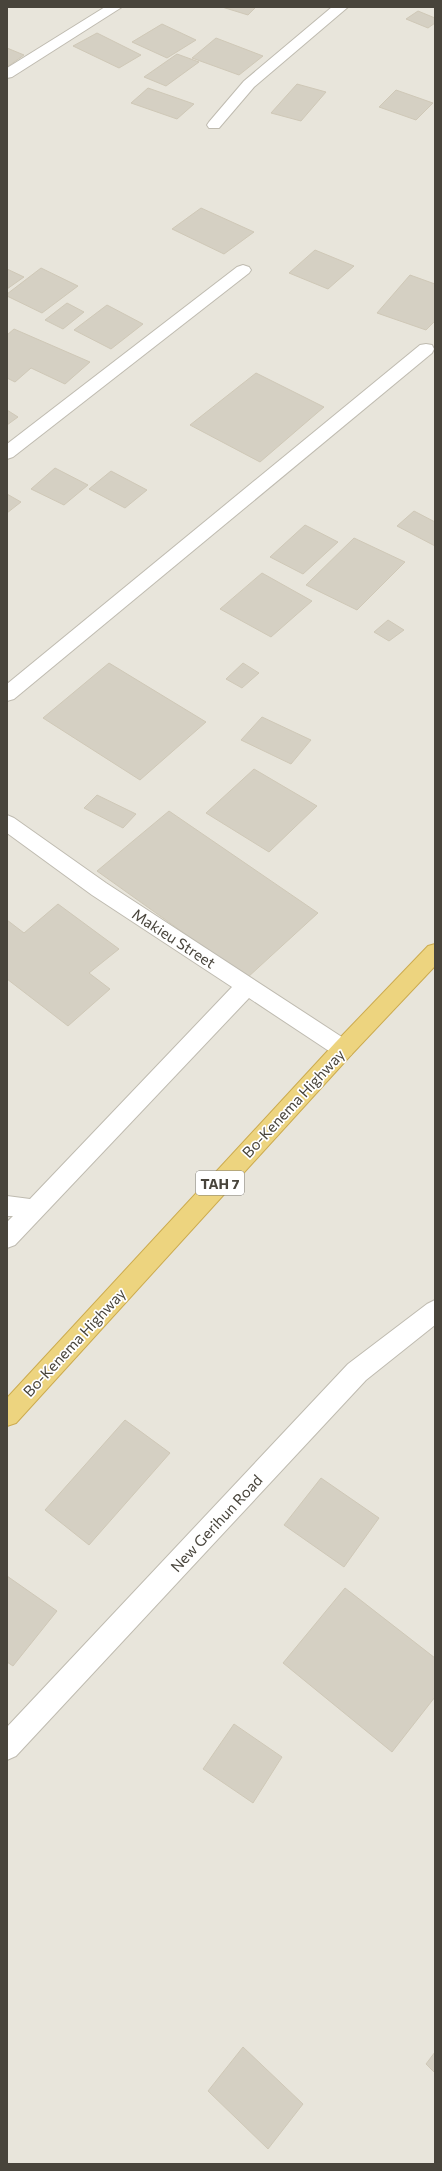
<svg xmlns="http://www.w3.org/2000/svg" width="442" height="2171" font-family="Commissioner,sans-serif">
	<rect width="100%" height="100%" fill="#f4f3ec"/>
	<rect fill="#e8e5db" x="7" y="7" width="428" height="2157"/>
	<g fill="#d5d0c3" stroke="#cfc8b7">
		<path d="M 222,7 L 256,7 L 248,15 Z"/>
		<path d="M 418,11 L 435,18 L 435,23 L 428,28 L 406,19 Z"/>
		<path d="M 162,24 L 196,40 L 167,58 L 132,42 Z"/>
		<path d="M 97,33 L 141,55 L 119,68 L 73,46 Z"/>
		<path d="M 216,38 L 263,56 L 239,75 L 192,58 Z"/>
		<path d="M 7,48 L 24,55 L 7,67 Z"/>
		<path d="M 177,54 L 199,62 L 166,86 L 144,77 Z"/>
		<path d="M 297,84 L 326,92 L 301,121 L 271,113 Z"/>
		<path d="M 148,88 L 194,104 L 177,119 L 131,103 Z"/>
		<path d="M 396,90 L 433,103 L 416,120 L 379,107 Z"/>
		<path d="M 201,208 L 254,232 L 224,254 L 172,229 Z"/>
		<path d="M 315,250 L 354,266 L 328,289 L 289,273 Z"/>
		<path d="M 41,268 L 78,286 L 42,313 L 7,296 L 7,294 Z"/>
		<path d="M 7,269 L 24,277 L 7,289 Z"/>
		<path d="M 410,275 L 435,284 L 435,321 L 426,330 L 377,313 Z"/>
		<path d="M 67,303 L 84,312 L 63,329 L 45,320 Z"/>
		<path d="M 107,305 L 143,324 L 111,349 L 74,330 Z"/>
		<path d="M 14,329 L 90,362 L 65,384 L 31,368 L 15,382 L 7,378 L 7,335 Z"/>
		<path d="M 256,373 L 324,407 L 260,462 L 190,425 Z"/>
		<path d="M 7,410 L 18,417 L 7,425 Z"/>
		<path d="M 55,468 L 88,485 L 64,505 L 31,489 Z"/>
		<path d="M 111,471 L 147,490 L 125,508 L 89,489 Z"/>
		<path d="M 7,494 L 21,502 L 7,513 Z"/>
		<path d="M 414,511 L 435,522 L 435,546 L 397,526 Z"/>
		<path d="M 305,525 L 338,542 L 303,574 L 270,557 Z"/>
		<path d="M 354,538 L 405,562 L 357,610 L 306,585 Z"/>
		<path d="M 262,573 L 312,601 L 271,637 L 220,609 Z"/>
		<path d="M 388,620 L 404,630 L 389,641 L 374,632 Z"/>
		<path d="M 109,663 L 206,722 L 140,780 L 43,718 Z"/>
		<path d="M 243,663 L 259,673 L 242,688 L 226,679 Z"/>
		<path d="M 262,717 L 311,740 L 291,764 L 241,740 Z"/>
		<path d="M 254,769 L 317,806 L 269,852 L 206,813 Z"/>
		<path d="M 97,795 L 136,814 L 123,828 L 84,808 Z"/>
		<path d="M 169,811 L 318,913 L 247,978 L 97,871 Z"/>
		<path d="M 58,904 L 119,949 L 89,973 L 110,989 L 68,1026 L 7,979 L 7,920 L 24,933 Z"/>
		<path d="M 125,1420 L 170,1453 L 89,1545 L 45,1510 Z"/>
		<path d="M 321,1478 L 379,1518 L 344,1567 L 284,1525 Z"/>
		<path d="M 7,1576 L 57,1611 L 13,1666 L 7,1662 Z"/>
		<path d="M 345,1588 L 435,1658 L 435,1697 L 392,1752 L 283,1663 Z"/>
		<path d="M 234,1724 L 282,1757 L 253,1803 L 203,1769 Z"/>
		<path d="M 243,2047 L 303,2104 L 268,2149 L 208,2091 Z"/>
		<path d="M 435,2052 L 435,2073 L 426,2064 Z"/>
	</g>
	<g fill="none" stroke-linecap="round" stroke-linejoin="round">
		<g stroke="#bfbbb0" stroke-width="2">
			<g id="minor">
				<path d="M 105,7 L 122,7 L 12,77 L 7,78 L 7,68 Z"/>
				<path d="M 332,7 L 348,7 L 254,87 L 219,128 L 209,128 L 207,125 L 209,122 L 244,81 Z"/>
				<path d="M 243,265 L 249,267 L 251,270 L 249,273 L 13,457 L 7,459 L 7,444 L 237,267 Z"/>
				<path d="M 426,344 L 432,345 L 434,349 L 432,353 L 14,699 L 7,701 L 7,684 L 420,345 Z"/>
				<path d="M 7,815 L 14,818 L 106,883 L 351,1043 L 354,1049 L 351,1055 L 343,1058 L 335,1055 L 249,998 L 15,1245 L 7,1248 L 7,1222 L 13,1216 L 7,1216 L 7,1196 L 30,1199 L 232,987 L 92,895 L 7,833 Z"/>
				<path d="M 435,1300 L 435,1325 L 366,1380 L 16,1756 L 7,1760 L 7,1727 L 348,1364 L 427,1304 Z"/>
			</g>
		</g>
		<g stroke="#ccab4f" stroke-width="2">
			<path id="highway" d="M 435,944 L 435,966 L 351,1055 L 16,1423 L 7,1426 L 7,1398 L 335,1043 L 428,946 Z"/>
		</g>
		<use href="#minor" fill="#fff" fill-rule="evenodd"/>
		<use href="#highway" fill="#edd47f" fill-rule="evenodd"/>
	</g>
	<g text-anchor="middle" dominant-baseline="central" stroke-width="3.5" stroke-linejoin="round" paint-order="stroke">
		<rect fill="#fff" stroke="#7f7c76" stroke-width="1" x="196" y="1171" width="48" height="24" rx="3"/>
		<g font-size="14" font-weight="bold" fill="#48443b">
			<text x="220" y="1183">TAH 7</text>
		</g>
		<g font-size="15" fill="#48443b" stroke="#fff">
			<text transform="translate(174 938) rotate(33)">Makieu Street</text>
			<text transform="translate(293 1103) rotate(-47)">Bo-Kenema Highway</text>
			<text transform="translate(74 1342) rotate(-47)">Bo-Kenema Highway</text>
			<text transform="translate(216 1523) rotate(-47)">New Gerihun Road</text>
		</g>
	</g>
	<rect width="442" height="2171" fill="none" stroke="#48443b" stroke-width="16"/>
</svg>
